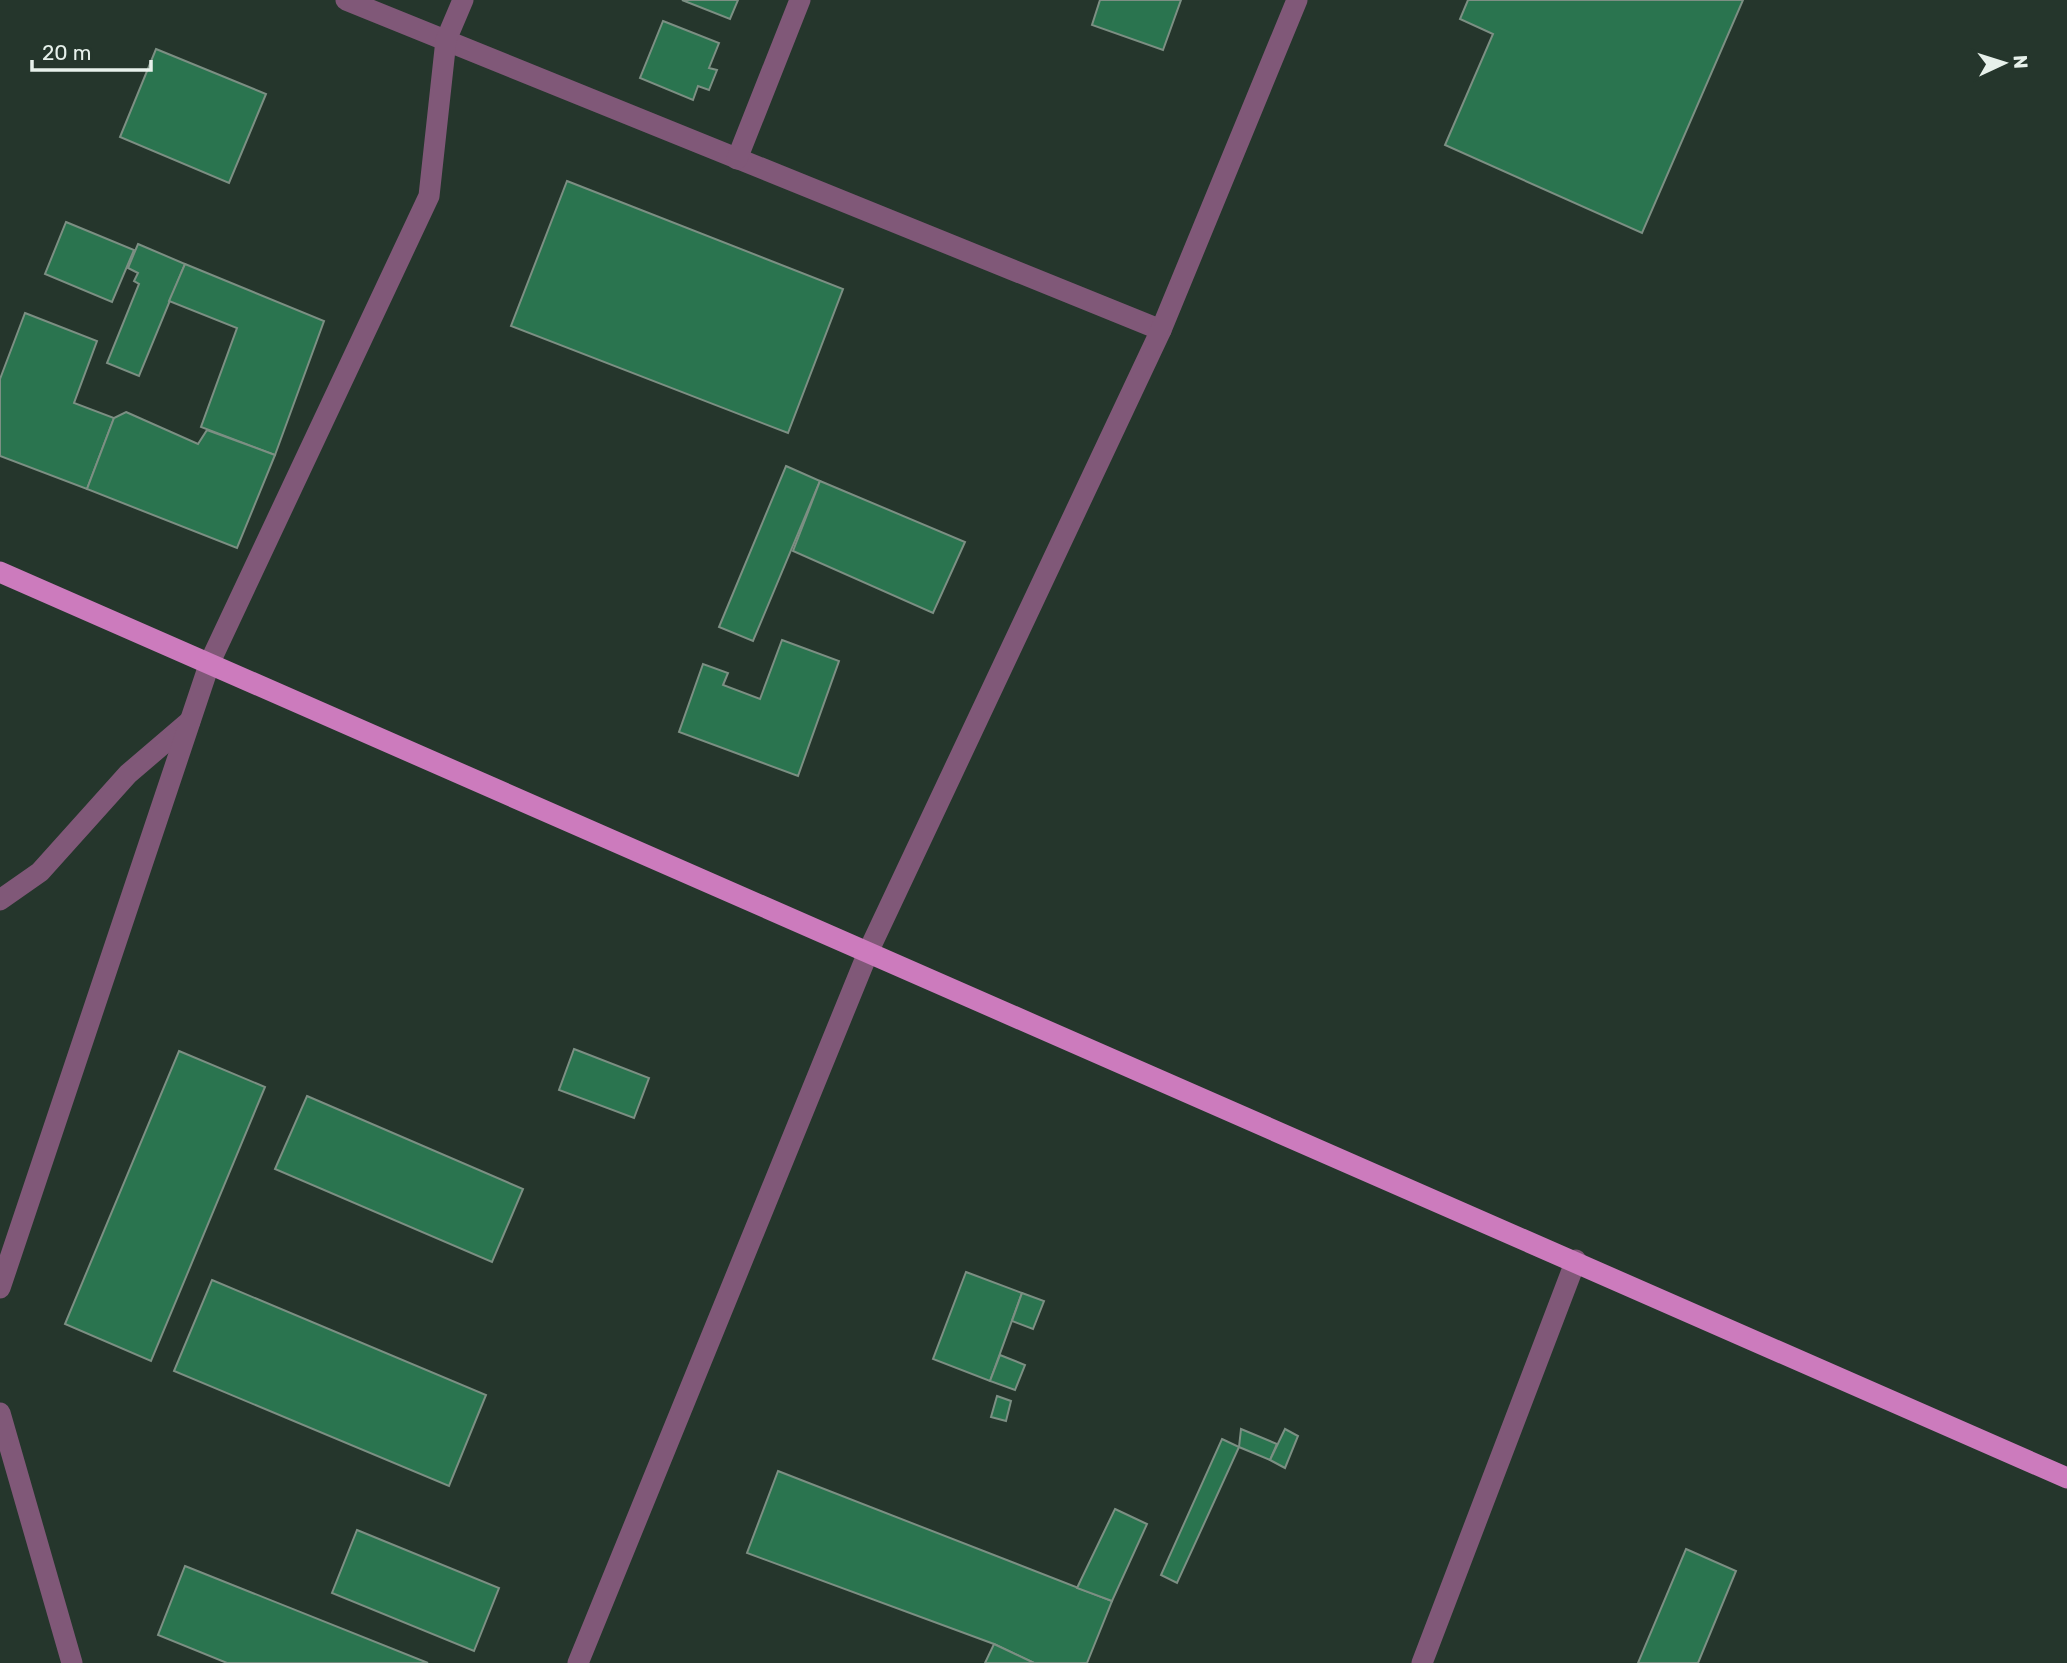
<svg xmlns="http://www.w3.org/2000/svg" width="2067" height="1663" font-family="Rubik,sans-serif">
	<rect width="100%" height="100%" fill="#25362c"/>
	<g fill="#2a744f" stroke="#7c8f83" stroke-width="2">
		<path d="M 682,0 L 738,0 L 730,19 Z"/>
		<path d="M 1100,0 L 1181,0 L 1163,50 L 1092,25 Z"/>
		<path d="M 1468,0 L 1743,0 L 1642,233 L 1445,145 L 1493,34 L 1460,19 Z"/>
		<path d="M 663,21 L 719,43 L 709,68 L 717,70 L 709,90 L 698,86 L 693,100 L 640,78 Z"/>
		<path d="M 156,49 L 266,94 L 229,183 L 120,137 Z"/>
		<path d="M 567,181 L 843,289 L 788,433 L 511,326 Z"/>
		<path d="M 66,222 L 134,250 L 112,302 L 45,274 Z"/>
		<path d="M 138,244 L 185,264 L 139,376 L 107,363 L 139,284 L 134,281 L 138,273 L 128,268 Z"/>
		<path d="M 185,264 L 324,321 L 275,455 L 201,427 L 237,328 L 169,301 Z"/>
		<path d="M 25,313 L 97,341 L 74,403 L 114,418 L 87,489 L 0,456 L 0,379 Z"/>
		<path d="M 126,412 L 198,444 L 207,430 L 275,455 L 237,548 L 87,489 L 114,418 Z"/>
		<path d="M 786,466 L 820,481 L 753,641 L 719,627 Z"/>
		<path d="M 820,481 L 965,542 L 933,613 L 793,551 Z"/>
		<path d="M 782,640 L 839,661 L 798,776 L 679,732 L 703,664 L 728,673 L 723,685 L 760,699 Z"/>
		<path d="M 574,1049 L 649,1078 L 634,1118 L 559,1090 Z"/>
		<path d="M 179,1051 L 265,1087 L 151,1361 L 65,1324 Z"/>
		<path d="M 307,1096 L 523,1189 L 492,1262 L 275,1169 Z"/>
		<path d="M 966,1272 L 1022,1293 L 990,1381 L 933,1359 Z"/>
		<path d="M 212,1280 L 486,1395 L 449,1486 L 174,1371 Z"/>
		<path d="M 1022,1293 L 1044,1301 L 1033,1329 L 1012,1321 Z"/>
		<path d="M 1000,1355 L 1025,1365 L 1015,1390 L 990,1381 Z"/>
		<path d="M 997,1396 L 1011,1401 L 1006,1421 L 991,1417 Z"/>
		<path d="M 1241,1429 L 1277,1444 L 1270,1460 L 1239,1447 Z"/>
		<path d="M 1285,1429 L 1298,1436 L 1285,1468 L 1270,1460 Z"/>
		<path d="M 1222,1439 L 1239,1447 L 1177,1583 L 1161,1575 Z"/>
		<path d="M 778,1471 L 1112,1601 L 1087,1663 L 1034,1663 L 994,1644 L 747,1553 Z"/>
		<path d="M 1115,1509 L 1147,1524 L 1112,1601 L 1077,1588 Z"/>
		<path d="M 357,1530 L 499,1588 L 474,1651 L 332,1593 Z"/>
		<path d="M 1686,1549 L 1736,1571 L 1698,1663 L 1638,1663 Z"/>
		<path d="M 185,1566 L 428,1663 L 227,1663 L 158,1635 Z"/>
		<path d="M 994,1644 L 1034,1663 L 985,1663 Z"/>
	</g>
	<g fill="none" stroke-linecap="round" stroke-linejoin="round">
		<g stroke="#805878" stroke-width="21">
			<path d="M 0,900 L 40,872 L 128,774 L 190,721"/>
			<path d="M 1422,1663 L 1576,1260"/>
		</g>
		<g stroke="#805878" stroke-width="21">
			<path d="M 346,0 L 1161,330"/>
			<path d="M 737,159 L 800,0"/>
			<path d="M 0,1288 L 210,662 L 429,196 L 446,40 L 463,0"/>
			<path d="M 0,1413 L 72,1663"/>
			<path d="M 578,1663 L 869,950 L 1161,330 L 1297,0"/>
		</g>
		<path stroke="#cc7bbd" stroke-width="21" d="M 0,572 L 2067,1478"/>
	</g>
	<g transform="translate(2004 63) rotate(86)" stroke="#25362c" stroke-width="5" paint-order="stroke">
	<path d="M0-5L12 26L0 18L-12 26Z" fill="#e7f1eb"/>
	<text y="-10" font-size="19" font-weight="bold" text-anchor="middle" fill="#e7f1eb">N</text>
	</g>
	<path d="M32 60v10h119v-10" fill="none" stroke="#e7f1eb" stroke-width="3.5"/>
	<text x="42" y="60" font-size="21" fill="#e7f1eb" stroke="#25362c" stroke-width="5" paint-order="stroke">20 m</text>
</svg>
